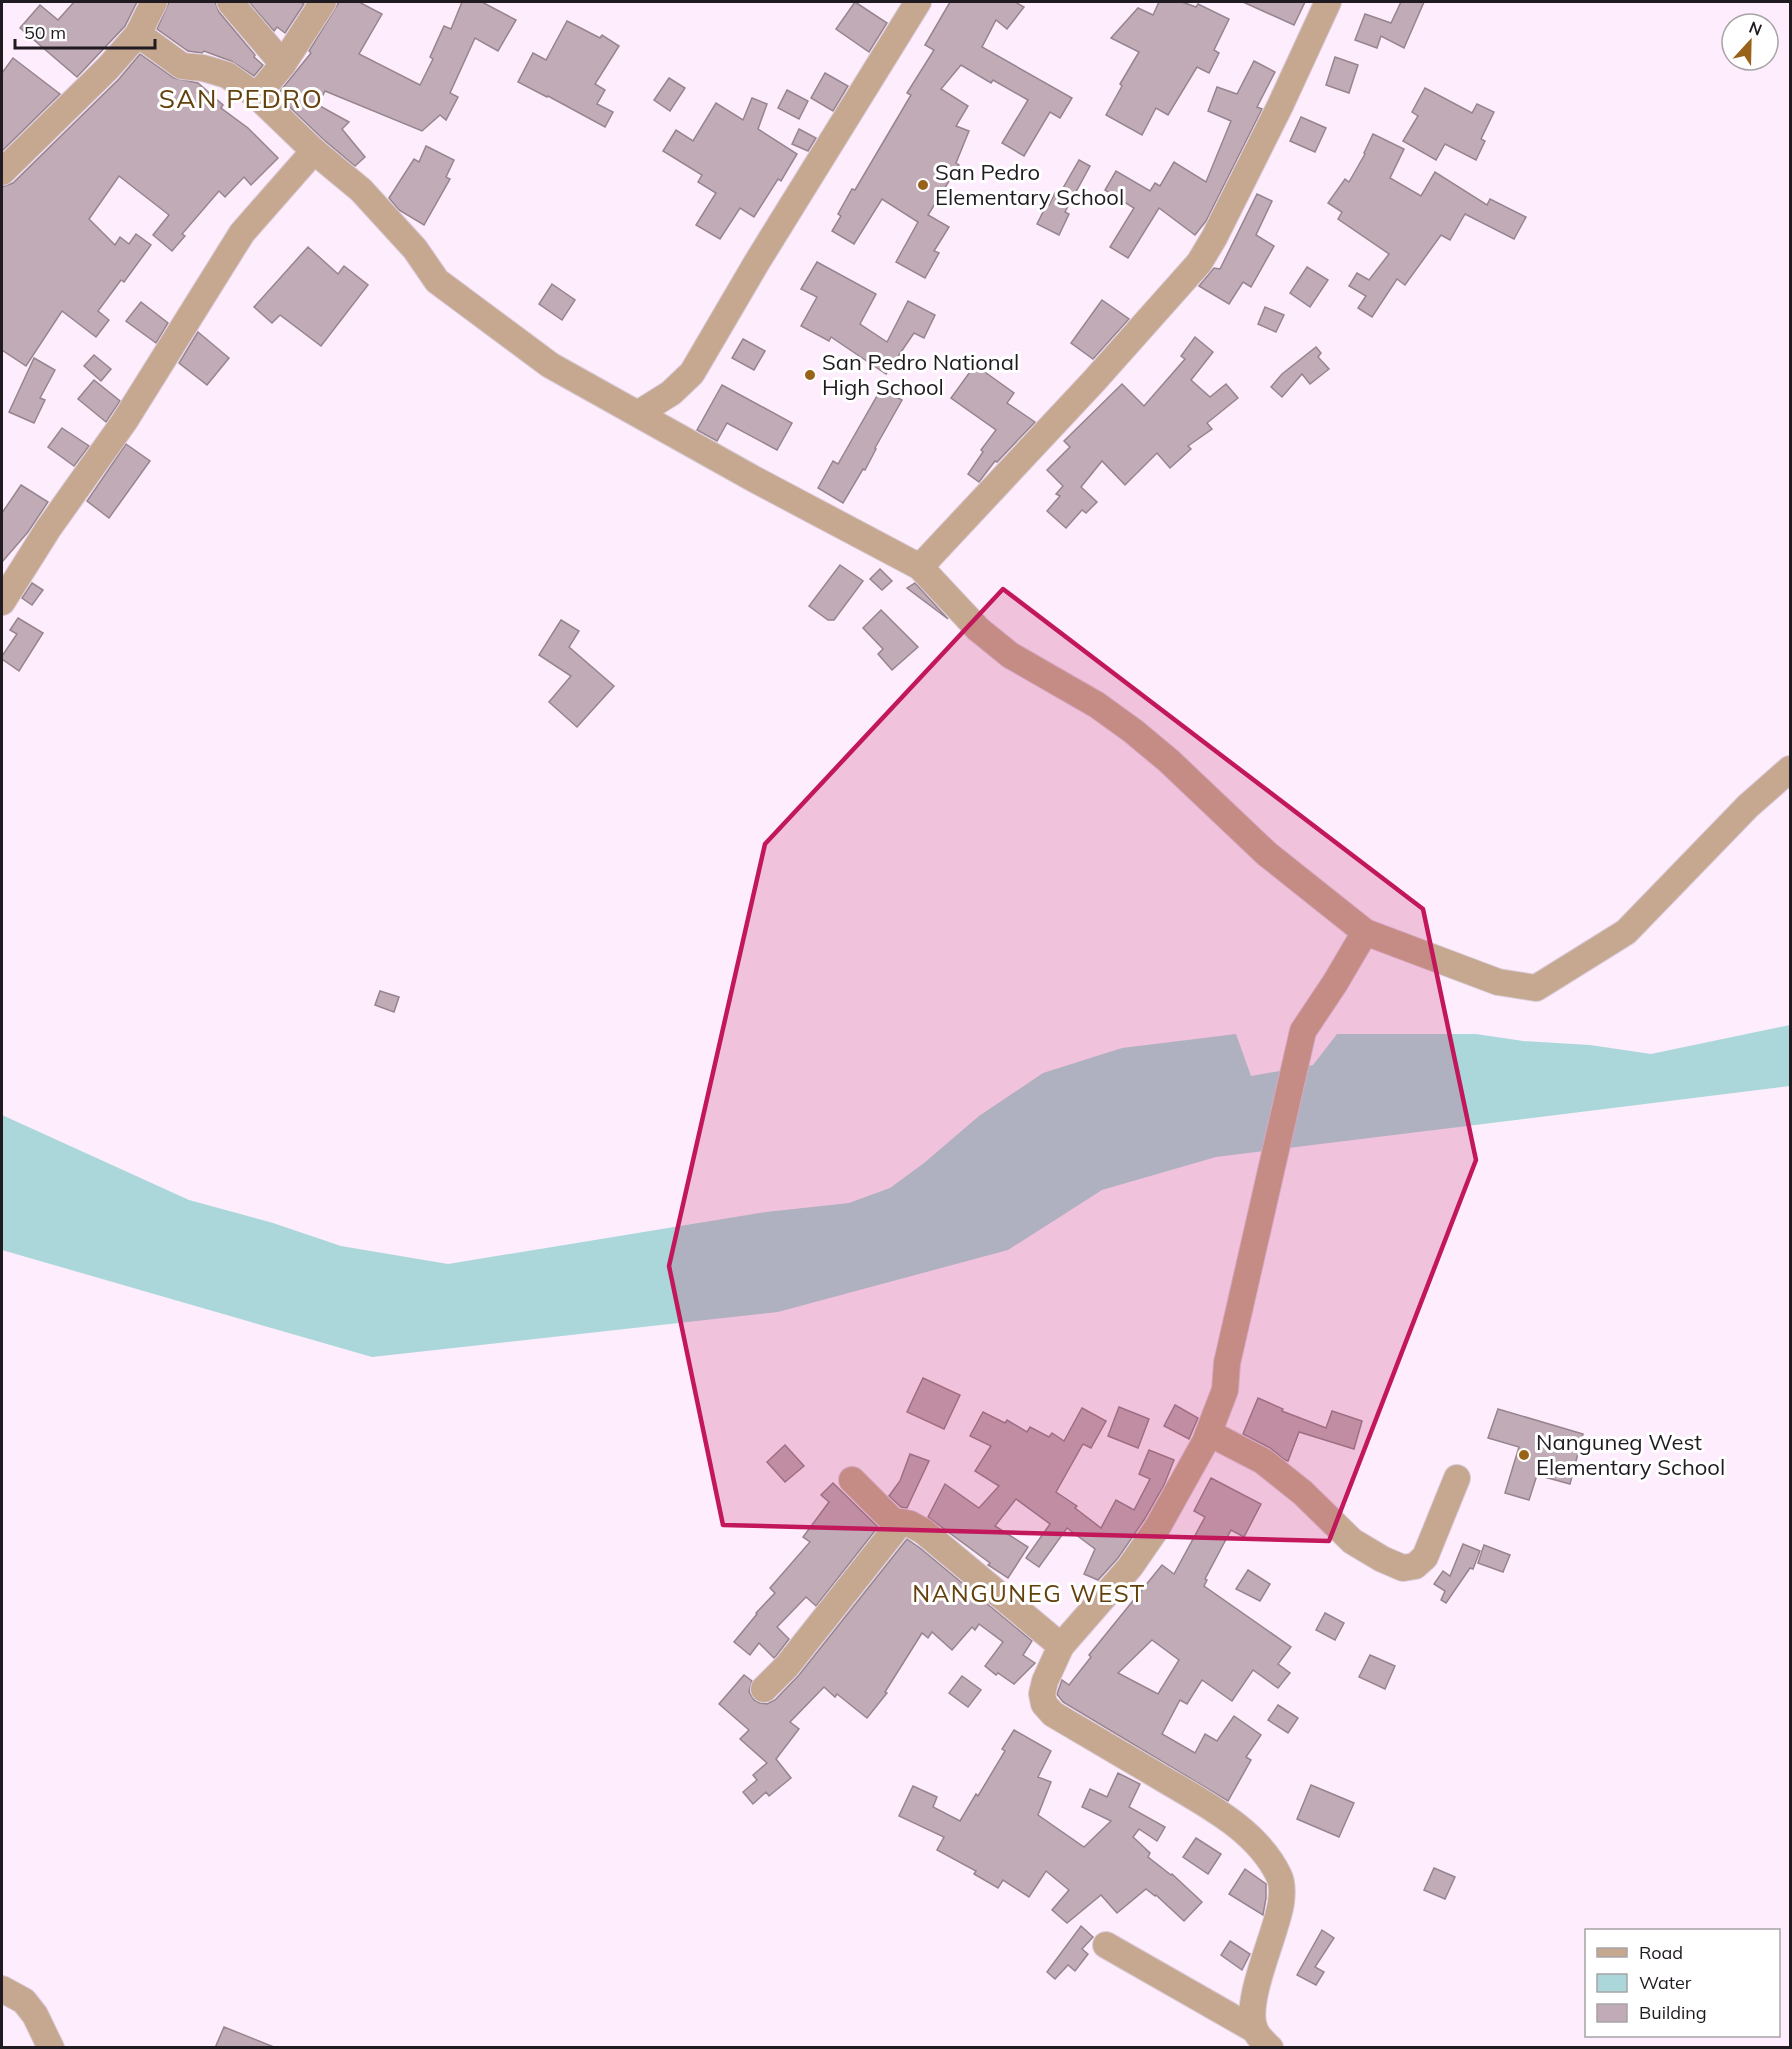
<svg xmlns="http://www.w3.org/2000/svg" width="1792" height="2049" font-family="Mulish,sans-serif">
	<rect width="100%" height="100%" fill="#fdedfd"/>
	<path fill="#abd7db" d="M 1790,1025 L 1790,1086 L 1216,1157 L 1102,1190 L 1008,1250 L 778,1312 L 372,1357 L 2,1250 L 2,1115 L 189,1200 L 273,1223 L 341,1246 L 448,1264 L 766,1212 L 849,1203 L 890,1188 L 924,1163 L 979,1116 L 1043,1073 L 1122,1048 L 1236,1034 L 1251,1076 L 1313,1065 L 1337,1034 L 1476,1034 L 1523,1041 L 1590,1045 L 1651,1054 Z"/>
	<g fill="#c0abb6" stroke="#97848e" stroke-width="1.5" fill-rule="evenodd">
		<path d="M 74,2 L 137,2 L 125,26 L 77,77 L 20,28 L 40,5 L 58,20 Z"/>
		<path d="M 169,2 L 215,2 L 219,12 L 255,55 L 254,57 L 263,65 L 254,76 L 231,61 L 204,51 L 202,53 L 188,51 L 157,29 Z"/>
		<path d="M 249,2 L 300,2 L 304,4 L 285,33 L 277,27 L 274,31 Z"/>
		<path d="M 339,2 L 359,2 L 382,14 L 359,54 L 420,85 L 433,59 L 430,57 L 444,26 L 451,29 L 462,2 L 482,2 L 516,20 L 498,51 L 475,38 L 450,93 L 458,97 L 446,120 L 440,115 L 422,131 L 325,91 L 318,105 L 349,122 L 342,129 L 365,157 L 355,166 L 324,140 L 277,95 L 311,53 L 309,51 Z"/>
		<path d="M 855,2 L 887,23 L 869,52 L 836,29 Z"/>
		<path d="M 950,2 L 1015,2 L 1024,7 L 1007,29 L 996,20 L 982,47 L 1072,98 L 1060,118 L 1050,112 L 1024,156 L 1002,143 L 1028,100 L 993,80 L 991,83 L 961,65 L 941,89 L 968,106 L 956,126 L 969,131 L 956,163 L 959,165 L 928,215 L 949,227 L 934,251 L 939,253 L 925,278 L 896,262 L 918,222 L 882,199 L 854,244 L 832,231 L 841,216 L 838,214 L 852,189 L 855,190 L 911,95 L 907,93 L 934,50 L 925,45 Z"/>
		<path d="M 1159,2 L 1182,2 L 1196,7 L 1198,4 L 1229,19 L 1214,50 L 1219,53 L 1209,73 L 1197,67 L 1168,115 L 1156,108 L 1142,135 L 1106,115 L 1122,86 L 1120,84 L 1139,52 L 1111,38 L 1138,8 L 1153,15 Z"/>
		<path d="M 1243,2 L 1305,2 L 1294,25 Z"/>
		<path d="M 1401,2 L 1424,2 L 1404,48 L 1381,36 L 1377,48 L 1355,40 L 1365,14 L 1391,23 Z"/>
		<path d="M 567,21 L 600,38 L 602,35 L 619,46 L 595,84 L 605,90 L 597,104 L 613,112 L 605,127 L 548,96 L 547,97 L 518,82 L 533,53 L 546,60 Z"/>
		<path d="M 140,54 L 174,78 L 198,83 L 223,105 L 221,108 L 248,128 L 278,158 L 251,185 L 244,177 L 225,197 L 219,191 L 182,234 L 185,236 L 172,251 L 153,235 L 169,215 L 119,176 L 89,219 L 115,245 L 120,237 L 129,244 L 136,234 L 151,245 L 124,282 L 121,280 L 98,311 L 109,320 L 96,337 L 62,311 L 26,366 L 2,350 L 2,187 L 13,183 L 119,79 Z"/>
		<path d="M 1335,57 L 1358,65 L 1349,93 L 1326,85 Z"/>
		<path d="M 13,58 L 60,94 L 2,151 L 2,73 Z"/>
		<path d="M 1254,61 L 1275,72 L 1257,107 L 1262,109 L 1206,221 L 1195,235 L 1159,208 L 1128,258 L 1110,247 L 1134,208 L 1105,190 L 1116,171 L 1150,191 L 1155,183 L 1160,186 L 1174,162 L 1206,182 L 1231,121 L 1208,111 L 1217,87 L 1237,94 Z"/>
		<path d="M 825,73 L 848,86 L 833,111 L 811,98 Z"/>
		<path d="M 669,78 L 685,88 L 670,111 L 654,100 Z"/>
		<path d="M 1425,88 L 1472,113 L 1477,104 L 1494,112 L 1481,139 L 1485,141 L 1476,160 L 1445,144 L 1436,160 L 1403,141 L 1418,116 L 1412,112 Z"/>
		<path d="M 787,90 L 808,101 L 799,119 L 778,108 Z"/>
		<path d="M 752,98 L 767,104 L 758,129 L 797,154 L 781,181 L 778,179 L 754,217 L 740,208 L 720,239 L 696,225 L 716,193 L 698,182 L 702,175 L 663,151 L 676,130 L 693,141 L 716,103 L 743,120 Z"/>
		<path d="M 1301,117 L 1326,128 L 1315,152 L 1290,141 Z"/>
		<path d="M 799,129 L 816,138 L 808,151 L 792,144 Z"/>
		<path d="M 1373,134 L 1404,149 L 1390,178 L 1421,196 L 1435,172 L 1487,205 L 1490,199 L 1526,217 L 1514,239 L 1465,214 L 1450,240 L 1441,235 L 1405,285 L 1397,279 L 1372,317 L 1358,308 L 1366,296 L 1349,286 L 1357,273 L 1369,280 L 1389,254 L 1338,219 L 1342,212 L 1328,203 L 1345,179 L 1349,182 L 1365,154 L 1364,153 Z"/>
		<path d="M 426,146 L 454,160 L 446,177 L 450,179 L 424,225 L 399,210 L 389,198 L 414,159 L 419,162 Z"/>
		<path d="M 1079,160 L 1090,166 L 1065,212 L 1069,214 L 1059,235 L 1037,224 L 1047,204 L 1049,205 L 1055,193 L 1059,195 Z"/>
		<path d="M 1257,194 L 1272,201 L 1256,235 L 1274,246 L 1251,287 L 1243,282 L 1229,304 L 1199,286 L 1214,268 L 1220,269 Z"/>
		<path d="M 308,247 L 338,274 L 344,266 L 368,285 L 321,346 L 280,315 L 272,323 L 254,307 Z"/>
		<path d="M 817,262 L 876,294 L 860,324 L 887,342 L 908,301 L 935,315 L 924,338 L 914,333 L 886,374 L 831,337 L 829,341 L 801,326 L 817,297 L 801,289 Z"/>
		<path d="M 1307,267 L 1328,280 L 1310,307 L 1290,293 Z"/>
		<path d="M 552,284 L 575,300 L 562,320 L 539,304 Z"/>
		<path d="M 1102,300 L 1129,319 L 1093,359 L 1071,343 Z"/>
		<path d="M 141,302 L 168,323 L 156,343 L 126,321 Z"/>
		<path d="M 1265,307 L 1284,315 L 1276,332 L 1258,324 Z"/>
		<path d="M 198,332 L 229,358 L 207,385 L 179,363 Z"/>
		<path d="M 1195,337 L 1213,352 L 1191,380 L 1210,397 L 1226,384 L 1238,398 L 1207,423 L 1212,429 L 1188,446 L 1191,449 L 1170,468 L 1157,453 L 1125,485 L 1102,461 L 1081,487 L 1097,502 L 1086,513 L 1082,510 L 1066,528 L 1047,511 L 1060,496 L 1056,494 L 1063,486 L 1047,470 L 1070,447 L 1064,441 L 1122,384 L 1144,406 L 1185,359 L 1181,356 Z"/>
		<path d="M 743,339 L 765,351 L 754,370 L 732,358 Z"/>
		<path d="M 1316,347 L 1321,353 L 1318,357 L 1329,369 L 1310,384 L 1302,374 L 1282,397 L 1271,387 L 1282,374 Z"/>
		<path d="M 94,355 L 111,369 L 101,381 L 84,366 Z"/>
		<path d="M 34,358 L 55,370 L 40,398 L 45,400 L 34,423 L 9,412 Z"/>
		<path d="M 975,365 L 1014,393 L 1007,403 L 1035,422 L 997,462 L 995,461 L 979,482 L 968,474 L 983,452 L 981,450 L 996,430 L 951,398 Z"/>
		<path d="M 94,380 L 120,401 L 106,422 L 78,399 Z"/>
		<path d="M 722,385 L 792,423 L 777,450 L 727,423 L 717,441 L 697,430 Z"/>
		<path d="M 881,389 L 902,400 L 875,448 L 876,449 L 865,470 L 863,469 L 843,503 L 818,488 L 833,461 L 838,464 Z"/>
		<path d="M 62,428 L 89,446 L 74,466 L 48,447 Z"/>
		<path d="M 126,444 L 150,461 L 109,518 L 87,501 Z"/>
		<path d="M 21,485 L 48,502 L 28,532 L 2,562 L 2,513 Z"/>
		<path d="M 840,565 L 863,581 L 834,620 L 828,620 L 809,606 Z"/>
		<path d="M 880,569 L 892,581 L 882,590 L 870,579 Z"/>
		<path d="M 32,583 L 43,590 L 32,605 L 22,598 Z"/>
		<path d="M 915,583 L 948,619 L 907,588 Z"/>
		<path d="M 881,610 L 918,647 L 892,670 L 878,654 L 883,649 L 863,628 Z"/>
		<path d="M 18,618 L 43,633 L 19,671 L 2,659 L 2,656 L 17,634 L 10,630 Z"/>
		<path d="M 561,620 L 579,631 L 569,647 L 614,686 L 577,727 L 549,702 L 571,676 L 539,655 Z"/>
		<path d="M 380,991 L 399,997 L 394,1012 L 375,1005 Z"/>
		<path d="M 923,1378 L 960,1395 L 944,1429 L 907,1412 Z"/>
		<path d="M 1258,1398 L 1283,1409 L 1282,1411 L 1326,1428 L 1332,1411 L 1362,1421 L 1354,1449 L 1299,1432 L 1288,1461 L 1285,1460 L 1270,1448 L 1243,1434 Z"/>
		<path d="M 1175,1405 L 1198,1418 L 1189,1439 L 1164,1426 Z"/>
		<path d="M 1119,1407 L 1149,1419 L 1138,1448 L 1108,1436 Z"/>
		<path d="M 1082,1408 L 1106,1421 L 1091,1448 L 1083,1444 L 1056,1492 L 1077,1506 L 1075,1508 L 1101,1528 L 1116,1500 L 1134,1510 L 1150,1479 L 1139,1474 L 1149,1450 L 1174,1460 L 1164,1485 L 1144,1520 L 1118,1558 L 1098,1580 L 1084,1574 L 1095,1549 L 1067,1528 L 1039,1567 L 1026,1558 L 1050,1524 L 1016,1499 L 995,1526 L 1028,1547 L 1008,1578 L 988,1565 L 990,1563 L 928,1517 L 945,1484 L 979,1508 L 999,1486 L 975,1471 L 991,1446 L 970,1436 L 983,1412 L 1005,1423 L 1007,1420 L 1027,1432 L 1030,1427 L 1049,1437 L 1052,1433 L 1064,1441 Z"/>
		<path d="M 1498,1409 L 1583,1434 L 1570,1484 L 1537,1475 L 1529,1500 L 1505,1493 L 1519,1447 L 1488,1438 Z"/>
		<path d="M 785,1445 L 804,1466 L 785,1482 L 767,1462 Z"/>
		<path d="M 910,1454 L 929,1461 L 907,1508 L 901,1507 L 889,1496 L 900,1481 Z"/>
		<path d="M 1211,1478 L 1261,1504 L 1244,1537 L 1231,1530 L 1205,1579 L 1207,1580 L 1204,1586 L 1291,1647 L 1278,1664 L 1290,1673 L 1278,1688 L 1253,1670 L 1232,1701 L 1202,1680 L 1187,1704 L 1180,1700 L 1162,1734 L 1195,1753 L 1205,1734 L 1217,1741 L 1234,1716 L 1261,1735 L 1246,1757 L 1251,1760 L 1228,1801 L 1063,1702 L 1057,1694 L 1062,1680 L 1069,1685 L 1091,1657 L 1089,1655 L 1162,1565 L 1174,1574 L 1205,1517 L 1194,1511 ZM 1152,1640 L 1179,1660 L 1158,1694 L 1118,1673 Z"/>
		<path d="M 833,1483 L 878,1527 L 816,1606 L 806,1597 L 777,1627 L 789,1639 L 776,1656 L 774,1658 L 759,1643 L 750,1655 L 734,1642 L 757,1614 L 756,1613 L 775,1593 L 770,1588 L 810,1542 L 803,1537 L 829,1502 L 821,1495 Z"/>
		<path d="M 907,1539 L 920,1548 L 1032,1641 L 1023,1655 L 1035,1663 L 1014,1684 L 998,1673 L 996,1675 L 985,1666 L 1003,1642 L 979,1624 L 975,1630 L 972,1627 L 952,1650 L 932,1632 L 928,1638 L 922,1633 L 885,1692 L 887,1693 L 867,1718 L 837,1694 L 835,1697 L 824,1687 L 790,1722 L 799,1729 L 776,1759 L 791,1778 L 769,1796 L 766,1792 L 753,1804 L 743,1792 L 757,1780 L 753,1775 L 767,1763 L 740,1739 L 749,1730 L 719,1704 L 744,1675 L 752,1681 L 749,1692 L 754,1700 L 760,1703 L 767,1704 L 775,1700 L 799,1675 Z"/>
		<path d="M 1463,1544 L 1480,1551 L 1473,1569 L 1470,1568 L 1446,1603 L 1441,1600 L 1445,1591 L 1434,1584 L 1443,1571 L 1450,1576 Z"/>
		<path d="M 1484,1545 L 1510,1555 L 1503,1572 L 1478,1563 Z"/>
		<path d="M 1248,1570 L 1270,1584 L 1260,1601 L 1236,1589 Z"/>
		<path d="M 1325,1613 L 1344,1623 L 1335,1640 L 1316,1630 Z"/>
		<path d="M 1370,1655 L 1395,1666 L 1385,1689 L 1359,1677 Z"/>
		<path d="M 962,1676 L 981,1690 L 968,1707 L 949,1693 Z"/>
		<path d="M 1278,1705 L 1298,1718 L 1288,1733 L 1268,1720 Z"/>
		<path d="M 1014,1730 L 1051,1751 L 1038,1777 L 1051,1782 L 1038,1815 L 1084,1847 L 1111,1821 L 1082,1807 L 1090,1789 L 1107,1797 L 1118,1773 L 1140,1784 L 1129,1807 L 1165,1827 L 1157,1841 L 1139,1829 L 1133,1837 L 1150,1853 L 1148,1857 L 1171,1875 L 1172,1874 L 1202,1902 L 1184,1921 L 1156,1895 L 1155,1896 L 1146,1889 L 1117,1913 L 1101,1895 L 1067,1923 L 1052,1910 L 1069,1890 L 1046,1871 L 1029,1897 L 1003,1880 L 998,1888 L 974,1874 L 976,1871 L 937,1850 L 944,1837 L 899,1816 L 913,1786 L 937,1797 L 933,1807 L 960,1821 L 976,1794 L 978,1796 L 1005,1751 L 1002,1749 Z"/>
		<path d="M 1311,1785 L 1354,1803 L 1339,1837 L 1297,1819 Z"/>
		<path d="M 1196,1838 L 1221,1854 L 1208,1874 L 1183,1857 Z"/>
		<path d="M 1434,1868 L 1455,1877 L 1445,1899 L 1424,1890 Z"/>
		<path d="M 1245,1869 L 1266,1884 L 1266,1898 L 1263,1915 L 1229,1894 Z"/>
		<path d="M 1081,1926 L 1093,1937 L 1082,1949 L 1088,1954 L 1075,1971 L 1068,1965 L 1055,1979 L 1047,1972 Z"/>
		<path d="M 1322,1930 L 1334,1938 L 1315,1967 L 1324,1972 L 1316,1985 L 1297,1975 Z"/>
		<path d="M 1230,1941 L 1250,1954 L 1242,1970 L 1221,1955 Z"/>
		<path d="M 224,2027 L 274,2047 L 274,2048 L 215,2048 Z"/>
	</g>
	<g fill="none" stroke-linecap="round" stroke-linejoin="round">
		<g stroke="#dacbda" stroke-width="28">
			<g id="minor">
				<path d="M 230,2 L 283,64"/>
				<path d="M 138,34 L 182,66 L 203,68 L 227,75 L 257,96 L 314,151 L 361,190 L 415,249 L 437,281 L 550,365 L 754,479 L 920,567 L 978,629 L 1010,655 L 1097,705 L 1133,731 L 1169,761 L 1267,854 L 1365,932 L 1498,982 L 1536,988 L 1626,932 L 1748,806 L 1790,769"/>
				<path d="M 257,96 L 283,64 L 323,2"/>
				<path d="M 2,172 L 108,68 L 138,34 L 154,2"/>
				<path d="M 639,413 L 671,393 L 692,373 L 757,262 L 918,2"/>
				<path d="M 920,567 L 1093,382 L 1199,263 L 1214,238 L 1280,106 L 1328,2"/>
				<path d="M 2,602 L 48,529 L 124,422 L 242,233 L 314,151"/>
				<path d="M 1209,1433 L 1263,1461 L 1303,1493 L 1352,1541 L 1382,1559 L 1403,1568 L 1415,1566 L 1425,1557 L 1457,1478"/>
				<path d="M 852,1480 L 897,1525"/>
				<path d="M 764,1689 L 787,1666 L 901,1522 L 910,1524 L 923,1531 L 1061,1646"/>
				<path d="M 1106,1945 L 1255,2030"/>
				<path d="M 2,1989 L 24,2001 L 35,2015 L 51,2048"/>
				<path d="M 1270,2048 C 1265,2043 1258,2037 1255,2030 C 1243,2001 1276,1936 1281,1903 C 1282,1895 1283,1884 1279,1876 C 1256,1827 1199,1801 1155,1774 C 1121,1754 1087,1734 1053,1714 L 1044,1704 L 1042,1694 L 1045,1681 L 1061,1646 L 1130,1567 L 1157,1528 L 1205,1442 L 1225,1390 L 1227,1363 L 1303,1031 L 1335,983 L 1365,932"/>
			</g>
		</g>
		<use href="#minor" stroke="#c6a890" stroke-width="26"/>
	</g>
	<path fill="#c2185b" fill-opacity="0.2" stroke="#c2185b" stroke-width="4.5" stroke-linejoin="round" d="M 1003,589 L 1423,909 L 1476,1160 L 1329,1541 L 723,1525 L 669,1266 L 765,844 Z"/>
	<g fill="#986319" stroke="#fff" stroke-width="2">
		<circle cx="923" cy="185" r="6"/>
		<circle cx="810" cy="375" r="6"/>
		<circle cx="1524" cy="1455" r="6"/>
	</g>
	<g text-anchor="middle" dominant-baseline="central" stroke-width="6" stroke-linejoin="round" paint-order="stroke">
		<g font-size="22" fill="#201b20" stroke="#fff" text-anchor="start">
			<text x="935" y="172">San Pedro<tspan x="935" dy="25">Elementary School</tspan></text>
			<text x="822" y="362">San Pedro National<tspan x="822" dy="25">High School</tspan></text>
			<text x="1536" y="1442">Nanguneg West<tspan x="1536" dy="25">Elementary School</tspan></text>
		</g>
		<g font-size="24" letter-spacing="1.5" fill="#64400d" stroke="#fff">
			<text x="1029" y="1593">NANGUNEG WEST</text>
		</g>
		<g font-size="26" letter-spacing="1.5" fill="#64400d" stroke="#fff">
			<text x="241" y="98">SAN PEDRO</text>
		</g>
	</g>
	<rect width="1792" height="2049" fill="none" stroke="#201b20" stroke-width="6"/>
	<rect x="1585" y="1929" width="195" height="108" fill="#ffffff" stroke="#a6a4a6" stroke-width="1.5"/>
	<rect x="1597" y="1948" width="30" height="9" fill="#c6a890" stroke="#a6a4a6" stroke-width="1.5"/>
	<text x="1639" y="1959" font-size="18" fill="#201b20">Road</text>
	<rect x="1597" y="1974" width="30" height="18" fill="#abd7db" stroke="#a6a4a6" stroke-width="1.5"/>
	<text x="1639" y="1989" font-size="18" fill="#201b20">Water</text>
	<rect x="1597" y="2004" width="30" height="18" fill="#c0abb6" stroke="#a6a4a6" stroke-width="1.5"/>
	<text x="1639" y="2019" font-size="18" fill="#201b20">Building</text>
	<g transform="translate(1750 42) rotate(22)"><circle r="28" fill="#ffffff" stroke="#a6a4a6" stroke-width="1.5"/>
	<path d="M0-4.5L10 22L0 15L-10 22Z" fill="#986319"/>
	<text y="-9" font-size="16" font-weight="bold" text-anchor="middle" fill="#201b20">N</text>
	</g>
	<path d="M15 39v9h140v-9" fill="none" stroke="#201b20" stroke-width="3"/>
	<text x="24" y="39" font-size="18" fill="#201b20" stroke="#ffffff" stroke-width="4.5" paint-order="stroke">50 m</text>
</svg>
